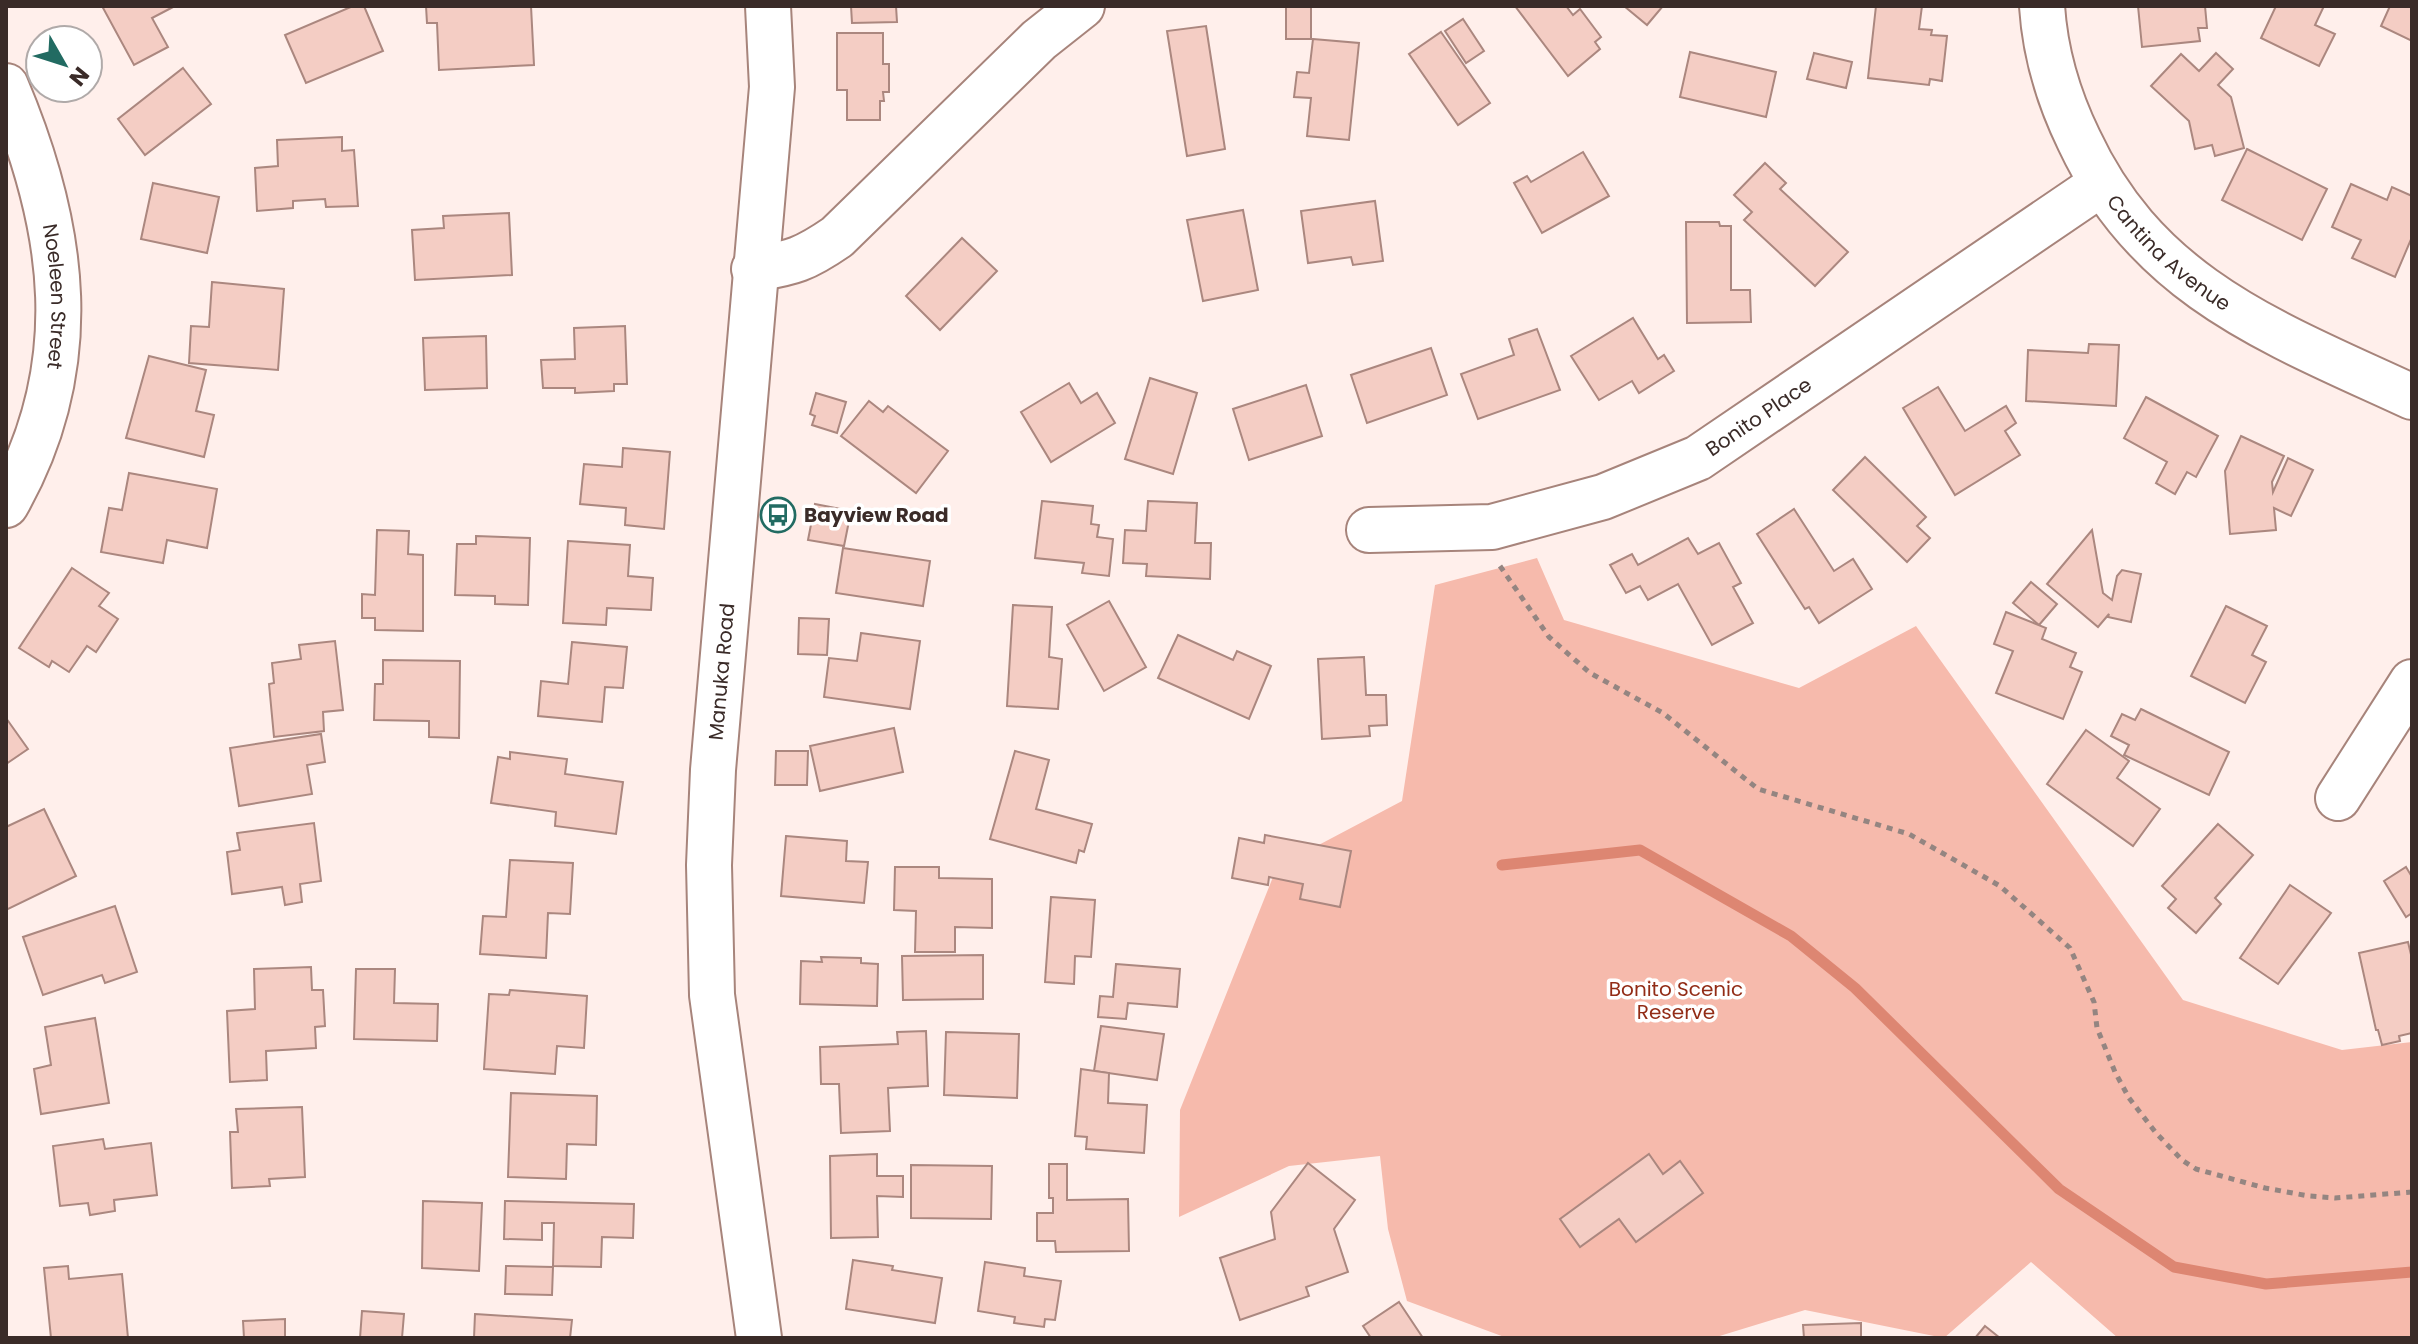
<svg xmlns="http://www.w3.org/2000/svg" width="2418" height="1344" font-family="Poppins,sans-serif">
	<rect width="100%" height="100%" fill="#ffefeb"/>
	<path fill="#f6baac" d="M 1537,558 L 1564,620 L 1799,688 L 1916,626 L 2183,1000 L 2342,1050 L 2412,1042 L 2412,1338 L 2118,1338 L 2031,1262 L 1944,1338 L 1805,1310 L 1713,1338 L 1507,1338 L 1407,1301 L 1388,1229 L 1380,1156 L 1289,1166 L 1179,1217 L 1180,1110 L 1277,867 L 1402,801 L 1435,585 Z"/>
	<g fill="none" stroke-linecap="round" stroke-linejoin="round">
		<path stroke="#dd8672" stroke-width="11" d="M 1502,865 L 1640,850 L 1791,936 L 1855,988 L 2059,1189 L 2174,1267 L 2266,1284 L 2412,1272"/>
	</g>
	<g fill="#f4cdc4" stroke="#ab877f" stroke-width="2">
		<path d="M 102,6 L 175,6 L 152,18 L 168,47 L 134,65 Z"/>
		<path d="M 353,6 L 364,6 L 383,51 L 306,83 L 285,35 Z"/>
		<path d="M 426,6 L 531,6 L 534,65 L 439,70 L 437,23 L 427,23 Z"/>
		<path d="M 851,6 L 896,6 L 897,22 L 852,23 Z"/>
		<path d="M 1286,6 L 1311,7 L 1311,39 L 1286,39 Z"/>
		<path d="M 1515,6 L 1566,6 L 1573,15 L 1580,9 L 1601,37 L 1595,42 L 1600,49 L 1568,76 Z"/>
		<path d="M 1624,6 L 1663,6 L 1647,25 Z"/>
		<path d="M 1876,6 L 1922,6 L 1919,29 L 1932,30 L 1931,35 L 1947,36 L 1942,81 L 1930,79 L 1929,85 L 1868,78 Z"/>
		<path d="M 2138,6 L 2205,6 L 2207,28 L 2198,28 L 2200,41 L 2142,47 Z"/>
		<path d="M 2276,6 L 2324,6 L 2315,25 L 2335,34 L 2319,66 L 2261,38 Z"/>
		<path d="M 2390,6 L 2412,6 L 2412,41 L 2381,26 Z"/>
		<path d="M 1463,19 L 1484,51 L 1466,63 L 1445,31 Z"/>
		<path d="M 1206,26 L 1225,149 L 1187,156 L 1167,31 Z"/>
		<path d="M 1441,32 L 1490,103 L 1458,125 L 1409,54 Z"/>
		<path d="M 837,33 L 883,33 L 883,64 L 889,64 L 889,92 L 883,92 L 884,101 L 880,101 L 880,120 L 847,120 L 847,90 L 837,90 Z"/>
		<path d="M 1313,39 L 1359,43 L 1349,140 L 1307,136 L 1311,98 L 1294,97 L 1297,72 L 1309,73 Z"/>
		<path d="M 1690,52 L 1776,72 L 1766,117 L 1680,97 Z"/>
		<path d="M 1814,53 L 1852,62 L 1846,88 L 1807,79 Z"/>
		<path d="M 2216,53 L 2233,69 L 2218,85 L 2231,97 L 2244,148 L 2215,156 L 2212,145 L 2195,149 L 2189,121 L 2151,86 L 2181,54 L 2199,71 Z"/>
		<path d="M 183,68 L 211,104 L 145,155 L 118,119 Z"/>
		<path d="M 342,137 L 342,151 L 354,150 L 358,206 L 326,207 L 325,199 L 293,201 L 293,208 L 257,211 L 255,168 L 278,166 L 277,140 Z"/>
		<path d="M 2247,149 L 2327,189 L 2302,240 L 2222,200 Z"/>
		<path d="M 1583,152 L 1609,196 L 1542,233 L 1514,183 L 1527,176 L 1531,182 Z"/>
		<path d="M 1765,163 L 1786,183 L 1780,189 L 1848,252 L 1815,286 L 1744,220 L 1752,212 L 1734,195 Z"/>
		<path d="M 153,183 L 219,197 L 207,253 L 141,239 Z"/>
		<path d="M 2351,184 L 2387,200 L 2392,187 L 2412,196 L 2412,237 L 2395,277 L 2352,258 L 2361,240 L 2332,227 Z"/>
		<path d="M 1375,201 L 1383,261 L 1353,265 L 1351,257 L 1308,263 L 1301,211 Z"/>
		<path d="M 1243,210 L 1258,290 L 1203,301 L 1187,220 Z"/>
		<path d="M 509,213 L 512,275 L 415,280 L 412,230 L 444,228 L 443,216 Z"/>
		<path d="M 1686,222 L 1719,222 L 1720,226 L 1731,226 L 1731,290 L 1750,290 L 1751,322 L 1687,323 Z"/>
		<path d="M 962,238 L 997,271 L 940,330 L 906,296 Z"/>
		<path d="M 212,282 L 284,289 L 278,370 L 189,363 L 191,326 L 209,327 Z"/>
		<path d="M 1633,318 L 1658,359 L 1664,355 L 1674,371 L 1639,393 L 1632,381 L 1599,400 L 1571,356 Z"/>
		<path d="M 625,326 L 627,384 L 614,384 L 614,391 L 575,393 L 575,388 L 543,388 L 541,360 L 575,359 L 574,328 Z"/>
		<path d="M 1537,329 L 1560,390 L 1478,419 L 1461,374 L 1514,355 L 1509,339 Z"/>
		<path d="M 486,336 L 487,388 L 425,390 L 423,338 Z"/>
		<path d="M 2089,344 L 2119,345 L 2116,406 L 2026,401 L 2028,350 L 2088,353 Z"/>
		<path d="M 1431,348 L 1447,395 L 1367,423 L 1351,375 Z"/>
		<path d="M 149,356 L 206,370 L 196,411 L 214,415 L 204,457 L 126,438 Z"/>
		<path d="M 1150,378 L 1197,393 L 1173,474 L 1125,459 Z"/>
		<path d="M 1069,383 L 1081,403 L 1097,393 L 1115,423 L 1051,462 L 1021,412 Z"/>
		<path d="M 1306,385 L 1322,436 L 1249,460 L 1233,409 Z"/>
		<path d="M 1938,387 L 1965,431 L 2006,406 L 2016,423 L 2005,431 L 2020,455 L 1955,495 L 1903,408 Z"/>
		<path d="M 816,393 L 846,402 L 837,433 L 812,425 L 815,416 L 810,414 Z"/>
		<path d="M 2146,397 L 2218,436 L 2196,477 L 2187,472 L 2175,494 L 2156,483 L 2167,462 L 2124,438 Z"/>
		<path d="M 869,401 L 883,412 L 888,406 L 948,451 L 916,493 L 841,436 Z"/>
		<path d="M 2241,436 L 2284,456 L 2272,482 L 2273,492 L 2288,458 L 2313,470 L 2291,516 L 2274,508 L 2276,530 L 2230,534 L 2225,471 Z"/>
		<path d="M 623,448 L 670,452 L 664,529 L 625,525 L 626,508 L 580,504 L 584,464 L 622,467 Z"/>
		<path d="M 1865,457 L 1926,517 L 1917,526 L 1930,538 L 1907,562 L 1833,490 Z"/>
		<path d="M 129,473 L 217,489 L 207,548 L 167,540 L 163,563 L 101,552 L 109,508 L 122,510 Z"/>
		<path d="M 1042,501 L 1093,506 L 1091,524 L 1099,525 L 1097,537 L 1113,539 L 1109,576 L 1082,573 L 1084,563 L 1035,558 Z"/>
		<path d="M 1148,501 L 1197,503 L 1195,543 L 1211,543 L 1210,579 L 1146,576 L 1147,564 L 1123,563 L 1125,530 L 1146,531 Z"/>
		<path d="M 815,504 L 851,511 L 844,546 L 808,540 Z"/>
		<path d="M 1794,509 L 1834,571 L 1853,559 L 1872,589 L 1819,623 L 1809,607 L 1805,609 L 1757,534 Z"/>
		<path d="M 377,530 L 409,531 L 408,554 L 423,555 L 423,631 L 375,630 L 375,618 L 362,618 L 362,594 L 375,595 Z"/>
		<path d="M 2092,530 L 2103,593 L 2112,600 L 2117,576 L 2122,570 L 2141,574 L 2131,622 L 2108,617 L 2109,614 L 2098,627 L 2047,584 Z"/>
		<path d="M 476,536 L 530,538 L 528,605 L 495,604 L 495,596 L 455,595 L 457,544 L 476,544 Z"/>
		<path d="M 1688,538 L 1698,554 L 1719,543 L 1741,583 L 1733,587 L 1753,623 L 1712,645 L 1678,584 L 1648,600 L 1640,586 L 1626,593 L 1610,565 L 1632,554 L 1638,565 Z"/>
		<path d="M 568,541 L 630,545 L 628,576 L 653,578 L 651,610 L 607,608 L 606,625 L 563,623 Z"/>
		<path d="M 843,548 L 930,561 L 923,606 L 836,593 Z"/>
		<path d="M 72,568 L 109,593 L 99,606 L 118,619 L 96,652 L 87,646 L 69,672 L 52,661 L 49,667 L 19,648 Z"/>
		<path d="M 2031,582 L 2057,604 L 2039,625 L 2013,603 Z"/>
		<path d="M 1109,601 L 1146,667 L 1104,691 L 1067,625 Z"/>
		<path d="M 1013,605 L 1052,607 L 1049,657 L 1062,659 L 1058,709 L 1007,706 Z"/>
		<path d="M 2226,606 L 2267,626 L 2252,655 L 2266,662 L 2245,703 L 2191,676 Z"/>
		<path d="M 2006,612 L 2046,628 L 2042,639 L 2076,653 L 2070,667 L 2082,672 L 2063,719 L 1996,693 L 2013,651 L 1994,644 Z"/>
		<path d="M 799,618 L 829,619 L 827,655 L 798,654 Z"/>
		<path d="M 861,633 L 920,641 L 910,709 L 824,697 L 829,658 L 857,661 Z"/>
		<path d="M 1178,635 L 1233,660 L 1237,651 L 1271,666 L 1249,719 L 1158,678 Z"/>
		<path d="M 335,641 L 343,710 L 323,712 L 324,731 L 274,737 L 269,684 L 274,683 L 272,663 L 301,659 L 299,645 Z"/>
		<path d="M 572,642 L 627,647 L 623,688 L 605,687 L 602,722 L 538,716 L 541,681 L 568,684 Z"/>
		<path d="M 1364,657 L 1366,695 L 1386,695 L 1387,725 L 1369,726 L 1370,736 L 1322,739 L 1318,659 Z"/>
		<path d="M 383,660 L 460,661 L 459,738 L 429,737 L 429,721 L 374,720 L 375,684 L 383,684 Z"/>
		<path d="M 2141,709 L 2229,752 L 2209,795 L 2124,755 L 2129,745 L 2111,736 L 2122,714 L 2135,720 Z"/>
		<path d="M 6,718 L 28,749 L 6,764 Z"/>
		<path d="M 894,728 L 903,772 L 820,791 L 810,746 Z"/>
		<path d="M 2086,730 L 2129,761 L 2117,778 L 2160,809 L 2133,846 L 2047,784 Z"/>
		<path d="M 321,734 L 325,762 L 307,765 L 312,794 L 239,806 L 230,748 Z"/>
		<path d="M 776,751 L 808,751 L 807,785 L 775,785 Z"/>
		<path d="M 1015,751 L 1049,760 L 1036,809 L 1092,824 L 1084,852 L 1079,850 L 1076,863 L 990,839 Z"/>
		<path d="M 510,752 L 567,759 L 565,774 L 623,782 L 616,834 L 555,826 L 556,812 L 491,803 L 498,757 L 510,759 Z"/>
		<path d="M 44,809 L 76,876 L 6,910 L 6,827 Z"/>
		<path d="M 314,823 L 321,881 L 300,884 L 302,902 L 285,905 L 282,887 L 232,894 L 227,852 L 240,850 L 237,833 Z"/>
		<path d="M 2218,824 L 2253,855 L 2215,898 L 2221,904 L 2196,933 L 2168,908 L 2176,899 L 2162,886 Z"/>
		<path d="M 1265,835 L 1351,851 L 1340,907 L 1300,899 L 1303,884 L 1269,877 L 1268,885 L 1232,878 L 1239,838 L 1264,843 Z"/>
		<path d="M 786,836 L 847,841 L 846,861 L 868,862 L 864,903 L 781,896 Z"/>
		<path d="M 510,860 L 573,863 L 570,914 L 548,913 L 546,958 L 480,954 L 483,916 L 506,917 Z"/>
		<path d="M 895,867 L 939,867 L 939,878 L 992,879 L 992,928 L 955,927 L 955,952 L 915,952 L 916,911 L 894,910 Z"/>
		<path d="M 2406,867 L 2412,877 L 2412,913 L 2406,917 L 2384,881 Z"/>
		<path d="M 2290,885 L 2331,913 L 2278,984 L 2240,958 Z"/>
		<path d="M 1051,897 L 1095,900 L 1091,957 L 1075,956 L 1074,984 L 1045,982 Z"/>
		<path d="M 115,906 L 137,972 L 105,983 L 102,975 L 43,995 L 23,937 Z"/>
		<path d="M 2408,942 L 2412,959 L 2412,1033 L 2399,1036 L 2400,1041 L 2382,1045 L 2378,1030 L 2376,1030 L 2359,953 Z"/>
		<path d="M 983,955 L 983,999 L 903,1000 L 902,956 Z"/>
		<path d="M 821,957 L 861,958 L 861,963 L 878,964 L 877,1006 L 800,1004 L 801,961 L 822,962 Z"/>
		<path d="M 1116,964 L 1180,969 L 1177,1007 L 1128,1003 L 1126,1019 L 1098,1017 L 1100,996 L 1113,997 Z"/>
		<path d="M 311,967 L 312,990 L 323,990 L 325,1026 L 315,1027 L 316,1048 L 266,1051 L 267,1080 L 230,1082 L 227,1011 L 255,1009 L 254,969 Z"/>
		<path d="M 356,969 L 395,969 L 394,1003 L 438,1004 L 437,1041 L 354,1039 Z"/>
		<path d="M 510,990 L 587,996 L 584,1048 L 557,1046 L 555,1074 L 484,1069 L 489,994 L 509,995 Z"/>
		<path d="M 95,1018 L 109,1103 L 41,1114 L 34,1069 L 51,1065 L 45,1027 Z"/>
		<path d="M 1101,1026 L 1164,1034 L 1157,1080 L 1094,1071 Z"/>
		<path d="M 926,1031 L 928,1086 L 888,1088 L 890,1131 L 841,1133 L 839,1084 L 821,1084 L 820,1047 L 898,1044 L 897,1032 Z"/>
		<path d="M 946,1032 L 1019,1034 L 1017,1098 L 944,1095 Z"/>
		<path d="M 1081,1069 L 1109,1073 L 1108,1103 L 1147,1105 L 1144,1153 L 1086,1149 L 1087,1137 L 1075,1136 Z"/>
		<path d="M 511,1093 L 597,1096 L 596,1145 L 567,1144 L 566,1179 L 508,1177 Z"/>
		<path d="M 302,1107 L 305,1177 L 269,1179 L 270,1186 L 232,1188 L 230,1132 L 238,1132 L 236,1109 Z"/>
		<path d="M 103,1139 L 105,1149 L 151,1143 L 157,1195 L 114,1200 L 115,1211 L 90,1215 L 88,1203 L 60,1206 L 53,1146 Z"/>
		<path d="M 877,1154 L 877,1176 L 903,1176 L 903,1197 L 877,1196 L 878,1237 L 831,1238 L 830,1156 Z"/>
		<path d="M 1649,1154 L 1663,1174 L 1680,1161 L 1703,1193 L 1636,1242 L 1619,1219 L 1580,1247 L 1560,1219 Z"/>
		<path d="M 1308,1163 L 1355,1200 L 1334,1229 L 1348,1272 L 1306,1287 L 1309,1296 L 1240,1320 L 1220,1258 L 1275,1239 L 1271,1212 Z"/>
		<path d="M 1049,1164 L 1067,1164 L 1067,1200 L 1128,1199 L 1129,1251 L 1056,1252 L 1055,1241 L 1037,1241 L 1037,1213 L 1053,1213 L 1053,1198 L 1049,1198 Z"/>
		<path d="M 911,1165 L 992,1166 L 991,1219 L 911,1218 Z"/>
		<path d="M 423,1201 L 482,1203 L 479,1271 L 422,1268 Z"/>
		<path d="M 505,1201 L 634,1204 L 633,1238 L 602,1237 L 601,1267 L 553,1266 L 554,1223 L 542,1223 L 542,1240 L 504,1239 Z"/>
		<path d="M 853,1260 L 893,1266 L 892,1270 L 942,1278 L 935,1323 L 846,1309 Z"/>
		<path d="M 985,1262 L 1025,1268 L 1024,1276 L 1061,1281 L 1055,1320 L 1045,1319 L 1044,1327 L 1014,1323 L 1015,1317 L 978,1311 Z"/>
		<path d="M 68,1266 L 69,1279 L 122,1274 L 128,1338 L 51,1338 L 44,1268 Z"/>
		<path d="M 506,1266 L 553,1267 L 552,1295 L 505,1294 Z"/>
		<path d="M 1399,1302 L 1423,1338 L 1371,1338 L 1363,1326 Z"/>
		<path d="M 362,1311 L 404,1314 L 402,1338 L 360,1338 Z"/>
		<path d="M 475,1314 L 572,1320 L 570,1338 L 474,1338 Z"/>
		<path d="M 285,1319 L 285,1338 L 244,1338 L 243,1321 Z"/>
		<path d="M 1861,1323 L 1861,1338 L 1804,1338 L 1803,1325 Z"/>
		<path d="M 1985,1326 L 2000,1338 L 1975,1338 Z"/>
	</g>
	<g fill="none" stroke-linecap="round" stroke-linejoin="round">
		<g stroke="#a7847b" stroke-width="48">
			<g id="minor">
				<path id="s1" d="M 2042,6 C 2045,52 2059,99 2079,140 C 2148,288 2274,333 2412,397"/>
				<path id="s2" d="M 6,86 C 66,228 85,366 6,505"/>
				<path d="M 754,269 C 793,263 805,259 837,237 L 1039,40 L 1082,6"/>
				<path id="s3" d="M 1369,530 L 1492,527 L 1603,497 L 1698,458 L 2101,184"/>
				<path d="M 2338,798 L 2412,682"/>
				<path id="s4" d="M 759,1338 L 712,995 L 709,865 L 713,770 L 772,87 L 768,6"/>
			</g>
		</g>
		<path stroke="#948581" stroke-width="5" stroke-dasharray="6 6" stroke-linecap="butt" d="M 1500,566 L 1549,637 L 1590,673 L 1663,713 L 1758,789 L 1909,834 L 2000,886 L 2070,948 L 2094,1002 L 2097,1028 L 2115,1072 L 2129,1098 L 2156,1133 L 2182,1160 L 2196,1169 L 2265,1188 L 2309,1196 L 2335,1198 L 2412,1192"/>
		<use href="#minor" stroke="#fff" stroke-width="44"/>
	</g>
	<defs>
		<g id="bus-ring" transform="scale(1.8)"><circle r="9.5" fill="#fff" stroke="#226b62" stroke-width="1.5"/><path d="M-5-6H5V4H4V6H2V4H-2V6H-4V4H-5ZM-3.5-4V0h7V-4ZM-3.5 1.2v1.5H-2V1.2ZM2 1.2v1.5H3.5V1.2Z" fill="#226b62"/></g>
	</defs>
	<g fill-rule="evenodd">
		<use href="#bus-ring" x="778" y="515"/>
	</g>
	<g text-anchor="middle" dominant-baseline="central" stroke-width="7" stroke-linejoin="round" paint-order="stroke">
		<g font-size="20" fill="#3a2b28" stroke="#fff">
			<text stroke="none"><textPath href="#s1" startOffset="286">Cantina Avenue</textPath></text>
			<text stroke="none"><textPath href="#s2" startOffset="218">Noeleen Street</textPath></text>
			<text stroke="none"><textPath href="#s3" startOffset="414">Bonito Place</textPath></text>
			<text stroke="none"><textPath href="#s4" startOffset="670">Manuka Road</textPath></text>
		</g>
		<g font-size="20" font-weight="bold" fill="#3a2b28" stroke="#fff" text-anchor="start">
			<text x="804" y="515">Bayview Road</text>
		</g>
		<g font-size="20" fill="#922c16" stroke="#fff">
			<text x="1676" y="989">Bonito Scenic<tspan x="1676" dy="23">Reserve</tspan></text>
		</g>
	</g>
	<rect width="2418" height="1344" fill="none" stroke="#3a2b28" stroke-width="16"/>
	<g transform="translate(64 64) rotate(129)"><circle r="38" fill="#ffffff" stroke="#b0aaa9" stroke-width="2"/>
	<path d="M0-6L14 30L0 20L-14 30Z" fill="#226b62"/>
	<text y="-12" font-size="22" font-weight="bold" text-anchor="middle" fill="#3a2b28">N</text>
	</g>
</svg>
